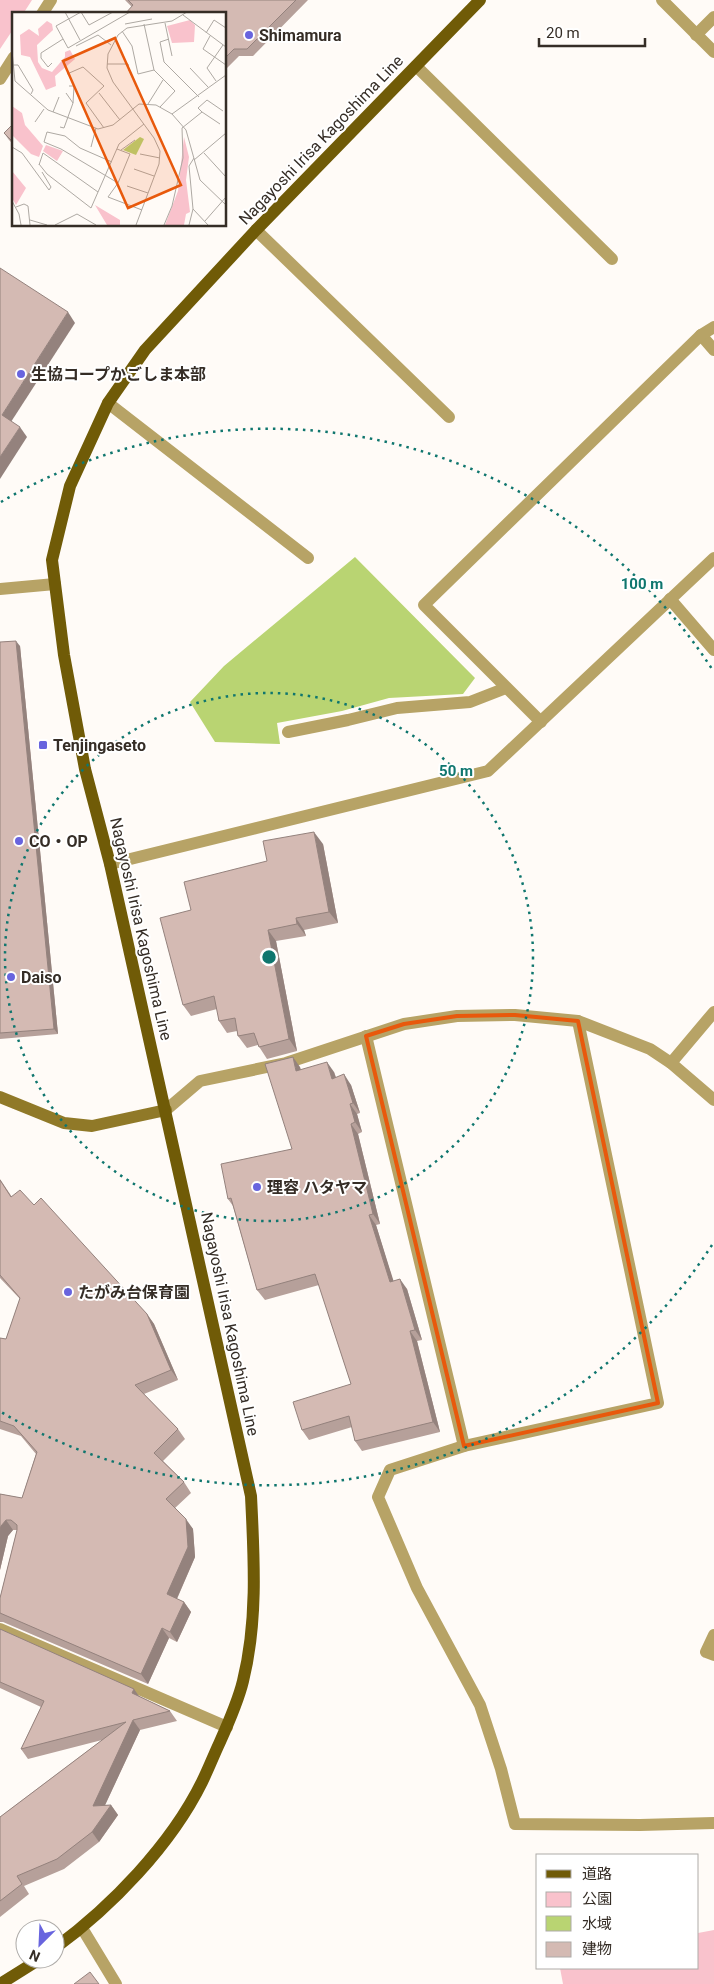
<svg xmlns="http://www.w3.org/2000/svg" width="714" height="1984" font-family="Roboto,'Noto Sans JP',sans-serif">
	<rect width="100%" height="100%" fill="#fffbf7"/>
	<g fill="#f9c2cc">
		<path d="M 0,0 L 32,0 L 23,14 L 14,14 L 14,28 L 0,49 Z"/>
		<path d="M 714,1930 L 714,1984 L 563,1984 L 560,1968 L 698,1968 L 698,1933 Z"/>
	</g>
	<path fill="#b9d472" d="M 355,557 L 475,678 L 463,694 L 389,698 L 342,711 L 277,723 L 280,744 L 215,742 L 190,702 L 224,666 Z"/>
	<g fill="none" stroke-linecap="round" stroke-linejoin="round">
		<path stroke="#b7a366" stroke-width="12" d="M 0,589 L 55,584"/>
		<g stroke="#b7a366" stroke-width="12">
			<path d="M 662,0 L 714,52"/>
			<path d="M 42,14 L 51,0"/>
			<path d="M 696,35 L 714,17"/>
			<path d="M 416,66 L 612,259"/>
			<path d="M 0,79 L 14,57"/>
			<path d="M 256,230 L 449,417"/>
			<path d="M 701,335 L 714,350"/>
			<path d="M 108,403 L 308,558"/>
			<path d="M 670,599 L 714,650"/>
			<path d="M 541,722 L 424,605 L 701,335 L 714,327"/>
			<path d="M 288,732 L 348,720 L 397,708 L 470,702 L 506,688"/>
			<path d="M 110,864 L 488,771 L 714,558"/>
			<path d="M 578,1021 L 658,1403 L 464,1446 L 390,1470 L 378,1497 L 417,1588 L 480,1705 L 501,1769 L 515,1824 L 640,1825 L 714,1823"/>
			<path d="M 366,1036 L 464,1446"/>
			<path d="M 671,1063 L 714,1012"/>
			<path d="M 166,1110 L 200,1081 L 286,1063 L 404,1024 L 457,1016 L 515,1015 L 578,1021 L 650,1049 L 671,1063 L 714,1100"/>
			<path d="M 0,1629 L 227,1727"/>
			<path d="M 714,1635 L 706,1652 L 714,1655"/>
			<path d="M 82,1928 L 116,1984"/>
		</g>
		<path stroke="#907928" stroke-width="12" d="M 0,1097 L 64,1123 L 92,1126 L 166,1110"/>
		<g stroke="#705b07" stroke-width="12">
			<path d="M 55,1948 C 111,1907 171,1845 202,1782 C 208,1770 213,1757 219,1744 C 228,1724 238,1702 243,1681 C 258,1621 254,1557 251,1496 L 110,864 L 85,769 L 64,655 L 52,560 L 70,486 L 108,403 L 145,350 L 256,230 L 480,0"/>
			<path d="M 0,1984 L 40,1959"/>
		</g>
	</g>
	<g fill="#b6a09a">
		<path d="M 125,0 L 308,0 L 253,56 L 239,56 L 225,70 L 225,14 L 132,7 Z"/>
		<path d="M 14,123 L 14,145 L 9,140 L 4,133 Z"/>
		<path d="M 0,642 L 20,646 L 58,1034 L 0,1039 Z"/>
		<path d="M 323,844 L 338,923 L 304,930 L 306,936 L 276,941 L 297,1051 L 267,1059 L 258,1045 L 247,1048 L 238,1036 L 237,1031 L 227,1033 L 219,1021 L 217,1009 L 191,1016 L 183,1005 L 191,910 L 267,861 Z"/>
		<path d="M 300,1067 L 301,1070 L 334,1072 L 336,1077 L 351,1085 L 360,1113 L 357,1114 L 362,1132 L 358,1134 L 380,1224 L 376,1225 L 393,1281 L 407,1289 L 422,1340 L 417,1341 L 440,1432 L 362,1451 L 355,1441 L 352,1427 L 309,1440 L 302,1430 L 351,1384 L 319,1285 L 265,1300 L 257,1290 L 233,1206 L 228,1199 L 292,1149 Z"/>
		<path d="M 0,1179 L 12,1197 L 34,1205 L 147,1314 L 154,1324 L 178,1380 L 144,1394 L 178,1429 L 185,1439 L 163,1461 L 184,1482 L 191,1493 L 175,1508 L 193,1529 L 195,1557 L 177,1599 L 184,1602 L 191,1612 L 177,1642 L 169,1638 L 148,1684 L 3,1622 L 0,1622 L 0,1598 L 17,1530 L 13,1530 L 8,1536 L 0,1570 L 0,1494 L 22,1498 L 36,1454 L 21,1436 L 0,1429 L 0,1338 L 6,1339 L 20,1299 L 0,1278 Z"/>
		<path d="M 0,1629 L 170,1711 L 177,1721 L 140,1730 L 105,1805 L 111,1805 L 118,1815 L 99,1842 L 64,1869 L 24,1886 L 29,1894 L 0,1917 L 0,1817 L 102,1740 L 28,1759 L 21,1749 L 41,1707 L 0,1688 Z"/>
	</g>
	<g fill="#94827d">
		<path d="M 68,312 L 75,323 L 9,425 L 2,415 Z"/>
		<path d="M 20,427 L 27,437 L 0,479 L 0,457 Z"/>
		<path d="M 16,641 L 20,646 L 58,1034 L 54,1029 Z"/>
		<path d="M 314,832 L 323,844 L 338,923 L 329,912 Z"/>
		<path d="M 296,918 L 304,930 L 306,936 L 297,924 Z"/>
		<path d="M 268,930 L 276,941 L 297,1051 L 289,1039 Z"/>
		<path d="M 293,1057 L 300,1067 L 303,1082 L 296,1071 Z"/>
		<path d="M 327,1062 L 334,1072 L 339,1089 L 332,1079 Z"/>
		<path d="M 344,1074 L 351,1085 L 360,1113 L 353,1103 Z"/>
		<path d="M 350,1104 L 357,1114 L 362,1132 L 355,1122 Z"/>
		<path d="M 351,1124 L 358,1134 L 380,1224 L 373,1214 Z"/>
		<path d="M 369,1215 L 376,1225 L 397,1292 L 390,1282 Z"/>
		<path d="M 400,1279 L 407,1289 L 422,1340 L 415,1330 Z"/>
		<path d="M 147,1314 L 154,1324 L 178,1380 L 171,1370 Z"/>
		<path d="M 410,1331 L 417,1341 L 440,1432 L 433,1422 Z"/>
		<path d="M 186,1519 L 193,1529 L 195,1557 L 174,1605 L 167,1594 Z"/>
		<path d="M 6,1520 L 13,1530 L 8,1536 L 0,1570 L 0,1530 L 1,1526 Z"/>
		<path d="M 184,1602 L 191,1612 L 177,1642 L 170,1632 Z"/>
		<path d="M 162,1628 L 169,1638 L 148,1684 L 141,1674 Z"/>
		<path d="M 134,1689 L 141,1699 L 132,1693 Z"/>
		<path d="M 133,1720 L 140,1730 L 100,1816 L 93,1806 Z"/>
		<path d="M 111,1805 L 118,1815 L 99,1842 L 92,1832 Z"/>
	</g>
	<g fill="#d4bab3" stroke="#94827d">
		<path d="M 128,0 L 296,0 L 247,49 L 234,49 L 225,58 L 225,14 L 125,14 L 133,5 Z"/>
		<path d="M 14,123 L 14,143 L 4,133 Z"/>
		<path d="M 0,268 L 68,312 L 2,415 L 20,427 L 0,457 Z"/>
		<path d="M 16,641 L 54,1029 L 0,1033 L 0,642 Z"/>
		<path d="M 314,832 L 329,912 L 296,918 L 297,924 L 268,930 L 289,1039 L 259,1047 L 254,1033 L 238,1036 L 235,1018 L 219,1021 L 214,996 L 183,1005 L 160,918 L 191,910 L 184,882 L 267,861 L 263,841 Z"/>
		<path d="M 293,1057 L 296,1071 L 327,1062 L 332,1079 L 344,1074 L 353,1103 L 350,1104 L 355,1122 L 351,1124 L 373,1214 L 369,1215 L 390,1282 L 400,1279 L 415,1330 L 410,1331 L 433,1422 L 355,1441 L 349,1416 L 302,1430 L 293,1402 L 351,1384 L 315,1274 L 257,1290 L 231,1198 L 228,1199 L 221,1164 L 292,1149 L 265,1064 Z"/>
		<path d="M 0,1180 L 11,1197 L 20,1190 L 34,1205 L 41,1198 L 147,1314 L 171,1370 L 135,1385 L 178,1429 L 154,1453 L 184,1482 L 166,1499 L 186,1519 L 188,1547 L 167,1594 L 184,1602 L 170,1632 L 162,1628 L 141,1674 L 0,1613 L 0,1598 L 17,1530 L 17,1525 L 11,1520 L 6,1520 L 1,1526 L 0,1530 L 0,1494 L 22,1498 L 37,1452 L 14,1426 L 0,1421 L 0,1338 L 6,1339 L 20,1298 L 0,1275 Z"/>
		<path d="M 0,1629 L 134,1689 L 132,1693 L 170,1711 L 133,1720 L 93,1806 L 111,1805 L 92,1832 L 57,1859 L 17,1876 L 22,1884 L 0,1901 L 0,1817 L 126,1722 L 21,1749 L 44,1701 L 0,1682 Z"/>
		<path d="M 90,1972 L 99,1984 L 74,1984 Z"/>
	</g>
	<path fill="none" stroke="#e8590c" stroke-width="4" stroke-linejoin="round" d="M 515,1015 L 578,1021 L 658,1403 L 464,1446 L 366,1036 L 404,1024 L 457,1016 Z"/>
	<g fill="none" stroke="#0f766e" stroke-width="2.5" stroke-dasharray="2.5 5">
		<circle cx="269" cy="957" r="264"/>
		<path d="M712 1245A528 528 0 0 1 1 1412M1 502A528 528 0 0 1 712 669"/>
	</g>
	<g fill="#6864de" stroke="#fff" stroke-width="2">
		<circle cx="249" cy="35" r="5"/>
		<circle cx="21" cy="374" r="5"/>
		<rect x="38" y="740" width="10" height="10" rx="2.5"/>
		<circle cx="19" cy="841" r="5"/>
		<circle cx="11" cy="977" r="5"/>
		<circle cx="257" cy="1187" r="5"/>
		<circle cx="68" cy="1292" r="5"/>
	</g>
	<g text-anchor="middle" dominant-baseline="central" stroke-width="4" stroke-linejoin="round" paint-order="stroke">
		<g font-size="16" font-weight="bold" fill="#352d26" stroke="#fff" text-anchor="start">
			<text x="259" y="35">Shimamura</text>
			<text x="31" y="374">生協コープかごしま本部</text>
			<text x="53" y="745">Tenjingaseto</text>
			<text x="29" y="841">CO・OP</text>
			<text x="21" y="977">Daiso</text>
			<text x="267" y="1187">理容 ハタヤマ</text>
			<text x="78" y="1292">たがみ台保育園</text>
		</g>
		<g font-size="16" fill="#352d26" stroke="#fff">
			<text transform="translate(321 140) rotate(-46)">Nagayoshi Irisa Kagoshima Line</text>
			<text transform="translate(141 929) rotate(77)">Nagayoshi Irisa Kagoshima Line</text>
			<text transform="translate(230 1324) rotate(78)">Nagayoshi Irisa Kagoshima Line</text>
		</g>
	</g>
	<g transform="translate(12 12)">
		<rect width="214" height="214" fill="#fffbf7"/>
		<path d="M 178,8 L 183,13 L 182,30 L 160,31 L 155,14 ZM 35,9 L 40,12 L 41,18 L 25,33 L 26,50 L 30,56 L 40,60 L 53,45 L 53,40 L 58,38 L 63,47 L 43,64 L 44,74 L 34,78 L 18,45 L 9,43 L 8,23 L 17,17 L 27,24 L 26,17 ZM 0,94 L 10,101 L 13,113 L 31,134 L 27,145 L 19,142 L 0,123 ZM 172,125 L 177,145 L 174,168 L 178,200 L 174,202 L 172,213 L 153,213 L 166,179 ZM 34,133 L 51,139 L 45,149 L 31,139 ZM 0,159 L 14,176 L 4,193 L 0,186 ZM 83,193 L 108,208 L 108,213 L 95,213 Z" fill="#f9c2cc"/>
		<path d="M 128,125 L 132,127 L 124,143 L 111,138 Z" fill="#b9d472"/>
		<path fill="none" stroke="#aea9a3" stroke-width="1" d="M 53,0 L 68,28M 101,0 L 77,13 L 69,0 L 44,14 L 56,36 L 118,0M 171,3 L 214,35M 153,11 L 160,44M 113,12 L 140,7M 132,12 L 142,58 L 163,79 L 148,95M 110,19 L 120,34 L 126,62 L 142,58M 194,21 L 202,8 L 214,16M 198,24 L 191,37 L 214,53M 157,27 L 148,30 L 152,50 L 187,85M 64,34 L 86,23 L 99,33M 0,39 L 3,69 L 36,98 L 86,117 L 101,113 L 127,92 L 144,93 L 160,102 L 174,118 L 188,168 L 214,193M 40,51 L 36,55 L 29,46 L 29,41 L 51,27M 95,52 L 116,52 L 117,59M 1,53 L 6,53 L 21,78 L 19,82M 178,56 L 196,75M 55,62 L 71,55 L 92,74 L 74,91 L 92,116M 204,69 L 195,56 L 211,33M 57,74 L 62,74 L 61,91M 87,81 L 108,108M 136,92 L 151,68M 41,100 L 47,85M 190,100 L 208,112M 160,102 L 214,63M 23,110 L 32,97M 48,115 L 52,116 L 61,91 L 54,81M 0,135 L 10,141 L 37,178M 79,135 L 84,116M 105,137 L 118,142 L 106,171 L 96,185 L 130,198M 109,138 L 123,128M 192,141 L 214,165M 128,142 L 148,146M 182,148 L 214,121M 100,150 L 68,136 L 53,124 L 35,120 L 32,130 L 49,137 L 106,171M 27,152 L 35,162 L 79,196 L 107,132 L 132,112M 27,153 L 31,141 L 86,180M 122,157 L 142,164M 30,160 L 39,175 L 37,178M 115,174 L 136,181M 0,189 L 7,202 L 9,213M 4,195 L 12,192 L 16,194 L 18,213M 181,197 L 196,213M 18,208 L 35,213M 193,209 L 214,185M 43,213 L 65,202 L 84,213M 124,213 L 147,152 L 148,139 L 142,126 L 101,70 L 95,56 L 96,42 L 106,23 L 115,16 L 160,9 L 175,0M 152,213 L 160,194 L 171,146 L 170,116 L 190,100 L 186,96 L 195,88 L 211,99M 177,213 L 181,197 L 177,154 L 182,146"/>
		<path fill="#e8590c" fill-opacity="0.15" stroke="#e8590c" stroke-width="2.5" d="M 103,26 L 169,173 L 116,196 L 51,49 Z"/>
		<rect width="214" height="214" fill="none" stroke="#352d26" stroke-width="2.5"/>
	</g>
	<circle cx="269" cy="957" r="8" fill="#0f766e" stroke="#fff" stroke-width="2.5"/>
	<g font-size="15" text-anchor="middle" font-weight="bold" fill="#0f766e" stroke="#fff" stroke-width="4" stroke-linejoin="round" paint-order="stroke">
		<text x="642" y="589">100 m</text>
		<text x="456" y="776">50 m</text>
	</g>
	<rect x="536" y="1854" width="162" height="115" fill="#ffffff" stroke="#aeaba8"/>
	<rect x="546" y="1870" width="25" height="8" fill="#705b07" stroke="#aeaba8"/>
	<text x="582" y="1879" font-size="15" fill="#352d26">道路</text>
	<rect x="546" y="1892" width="25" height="15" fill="#f9c2cc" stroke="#aeaba8"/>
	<text x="582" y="1904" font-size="15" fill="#352d26">公園</text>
	<rect x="546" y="1916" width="25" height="15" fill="#b9d472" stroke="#aeaba8"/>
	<text x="582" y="1929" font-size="15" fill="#352d26">水域</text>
	<rect x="546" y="1942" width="25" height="15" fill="#d4bab3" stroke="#aeaba8"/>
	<text x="582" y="1954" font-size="15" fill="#352d26">建物</text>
	<g transform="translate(40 1944) rotate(204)"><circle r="24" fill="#ffffff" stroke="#aeaba8"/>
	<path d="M0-4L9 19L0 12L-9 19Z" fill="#6864de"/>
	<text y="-8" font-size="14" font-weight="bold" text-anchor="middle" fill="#352d26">N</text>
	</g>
	<path d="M539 38v8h106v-8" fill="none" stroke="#352d26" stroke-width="2.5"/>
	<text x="546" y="38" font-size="15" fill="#352d26" stroke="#ffffff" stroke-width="4" paint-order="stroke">20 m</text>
</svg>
